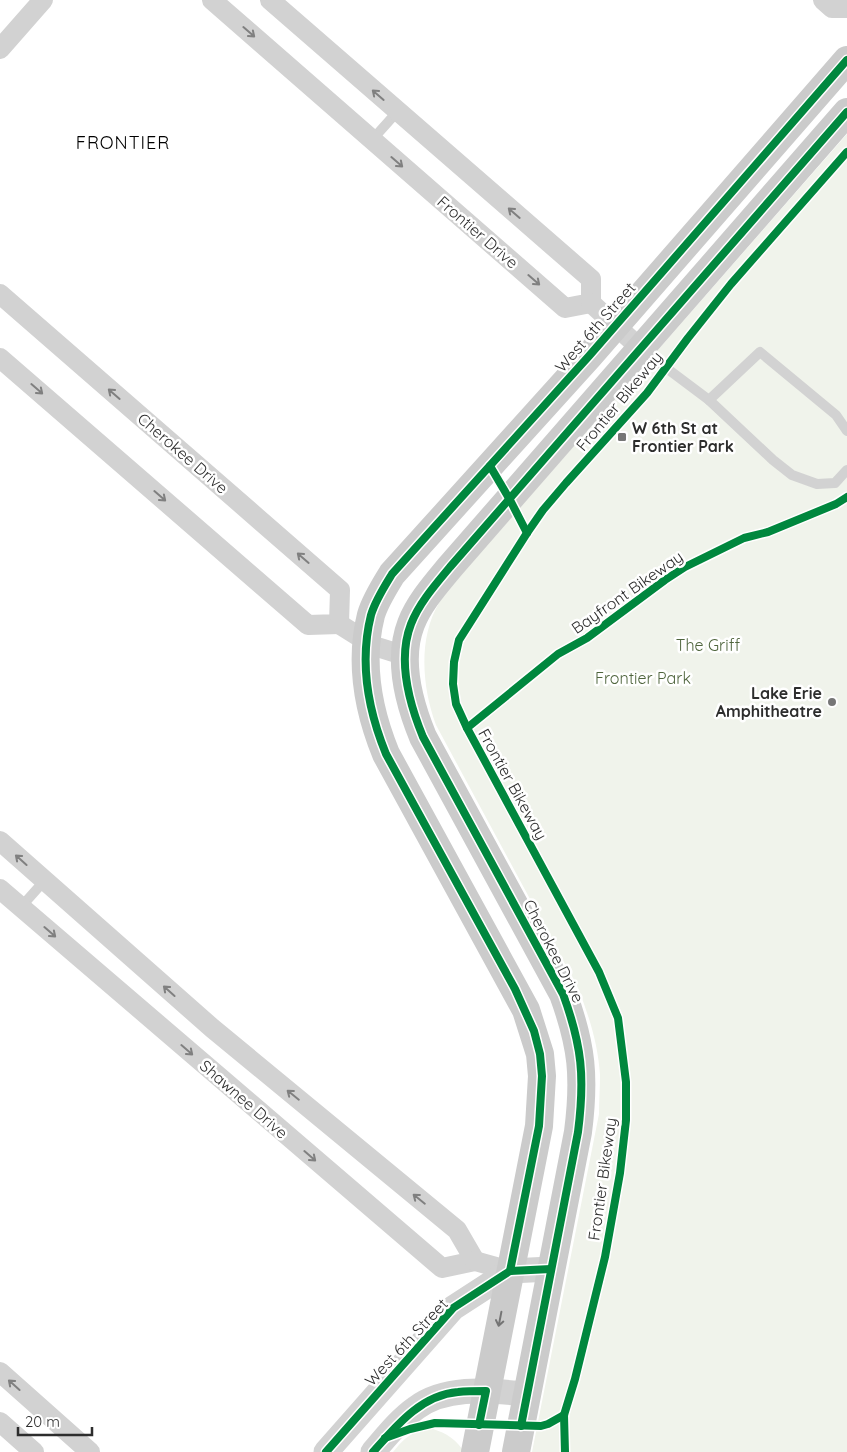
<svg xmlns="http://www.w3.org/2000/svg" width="847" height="1452" font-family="Quicksand,sans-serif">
	<rect width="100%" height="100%" fill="#fff"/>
	<g fill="#f0f3eb">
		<path d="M 847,134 L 847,1452 L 532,1452 L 599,1114 C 599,1101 600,1088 600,1075 C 598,1044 589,1016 578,988 L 436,725 C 422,688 418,638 439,603 C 443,596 449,590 453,584 Z"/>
		<path d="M 433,1429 C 446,1433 457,1440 464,1452 L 393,1452 C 406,1436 412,1431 433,1429 Z"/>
	</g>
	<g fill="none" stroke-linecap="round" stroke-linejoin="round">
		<g stroke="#d2d2d2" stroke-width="10">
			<path d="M 372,140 L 397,112"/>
			<path d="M 641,349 L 709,400 L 773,460 L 792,475 L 817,484 L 835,483 L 847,470"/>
			<path d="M 709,400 L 760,352 L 836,415 L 847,431"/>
			<path d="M 21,907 L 45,880"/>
		</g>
		<g stroke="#d2d2d2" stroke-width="20">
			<path d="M 212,0 L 565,308 L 591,303 L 591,279 L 270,0"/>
			<path d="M 823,0 L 832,8 L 847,8"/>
			<path d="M 0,49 L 43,0"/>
			<path d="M 0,294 L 340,590 L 339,624 L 308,625 L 0,358"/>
			<path d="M 591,303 L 640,348"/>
			<path d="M 339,624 L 374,646 L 406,656"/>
			<path d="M 0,841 L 212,1028 L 457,1230 L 475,1261 L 442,1268 L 0,889"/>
			<path d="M 475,1261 L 510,1271"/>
			<path d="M 0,1372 L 90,1452"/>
			<path d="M 0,1422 L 34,1452"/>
		</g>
		<g stroke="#d2d2d2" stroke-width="25">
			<path d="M 326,1452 L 453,1308 L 510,1271 L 551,1269"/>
			<path d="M 373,1452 C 386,1437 399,1420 416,1408 C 447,1385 491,1391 527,1394"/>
		</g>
		<g stroke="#cbcbcb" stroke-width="28">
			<path d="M 475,1452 L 539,1126 L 542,1076 L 540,1054 L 526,1010 L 386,754 C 368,710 359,663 371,615 C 375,601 384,587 392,574 L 589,356 L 847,60"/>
			<path d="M 516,1452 L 578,1132 C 585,1077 582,1046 563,994 L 423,737 C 409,703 397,660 411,624 C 419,603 436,584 450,567 L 847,112"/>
		</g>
		<g stroke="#fff" stroke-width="11">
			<g id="cycleway">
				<path d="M 490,466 L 510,500 L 527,533"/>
				<path d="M 467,728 L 558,654 L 587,638 L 665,580 L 685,567 L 744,538 L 768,532 L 836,504 L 847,497"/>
				<path d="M 510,1271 L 539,1126 L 542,1076 L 540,1054 L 534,1031 L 515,989 L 386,754 C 368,710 359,663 371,615 C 375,601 384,587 392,574 L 589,356 L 847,60"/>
				<path d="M 521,1426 L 578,1132 C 585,1077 582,1046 563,994 L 423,737 C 409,703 397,660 411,624 C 419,603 436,584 450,567 L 847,112"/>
				<path d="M 385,1438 L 410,1429 L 435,1423 L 541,1426 L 548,1424 L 564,1415"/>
				<path d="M 326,1452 L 453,1308 L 510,1271 L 551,1269"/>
				<path d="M 373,1452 C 396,1426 421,1395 458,1392 C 467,1391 477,1391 486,1391 L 479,1425"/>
				<path d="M 565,1452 L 564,1415 L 575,1379 L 605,1257 L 620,1173 L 626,1120 L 626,1082 L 618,1018 L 599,972 L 467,728 L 456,704 L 453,684 L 454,662 L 459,640 L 527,533 L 543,510 L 566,483 L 647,393 L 688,338 L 731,284 L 847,152"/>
			</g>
		</g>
		<use href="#cycleway" stroke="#00873e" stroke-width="8"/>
	</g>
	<defs><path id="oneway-shaft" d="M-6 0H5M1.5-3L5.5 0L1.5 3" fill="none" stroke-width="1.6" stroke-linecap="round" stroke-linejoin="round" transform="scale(1.25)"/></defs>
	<g stroke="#808080">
		<use href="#oneway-shaft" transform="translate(249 32) rotate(41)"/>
		<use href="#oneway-shaft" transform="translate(378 95) rotate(-139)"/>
		<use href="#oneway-shaft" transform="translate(397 162) rotate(41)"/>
		<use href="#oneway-shaft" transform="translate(514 213) rotate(-139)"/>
		<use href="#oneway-shaft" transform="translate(534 280) rotate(41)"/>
		<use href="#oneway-shaft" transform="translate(37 389) rotate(41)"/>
		<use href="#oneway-shaft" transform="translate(114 394) rotate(-139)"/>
		<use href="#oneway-shaft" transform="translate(160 496) rotate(41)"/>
		<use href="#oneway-shaft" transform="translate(303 558) rotate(-139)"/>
		<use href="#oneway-shaft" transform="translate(21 860) rotate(-138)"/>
		<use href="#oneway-shaft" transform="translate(50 932) rotate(41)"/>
		<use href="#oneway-shaft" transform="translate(169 991) rotate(-138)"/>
		<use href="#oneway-shaft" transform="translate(187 1050) rotate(41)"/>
		<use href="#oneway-shaft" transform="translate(293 1095) rotate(-141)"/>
		<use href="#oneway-shaft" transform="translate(310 1156) rotate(41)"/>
		<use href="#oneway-shaft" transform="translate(419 1199) rotate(-141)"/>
		<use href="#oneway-shaft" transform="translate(14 1385) rotate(-138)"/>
	</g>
	<use stroke="#747474" href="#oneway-shaft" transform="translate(500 1319) rotate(101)"/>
	<g fill="#767676" stroke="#fff" stroke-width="2">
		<rect x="617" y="432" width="10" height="10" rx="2.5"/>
		<circle cx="832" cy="702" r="5"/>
	</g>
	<g text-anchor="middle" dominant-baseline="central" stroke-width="5" stroke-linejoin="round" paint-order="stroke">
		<g font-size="16" fill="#2d2d2d" stroke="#fff">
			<text transform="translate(478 232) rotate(41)">Frontier Drive</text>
			<text transform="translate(595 327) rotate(-49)">West 6th Street</text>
			<text transform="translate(619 401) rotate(-50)">Frontier Bikeway</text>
			<text transform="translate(183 453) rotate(41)">Cherokee Drive</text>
			<text transform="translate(627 592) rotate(-35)">Bayfront Bikeway</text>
			<text transform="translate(513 784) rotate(61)">Frontier Bikeway</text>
			<text transform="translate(554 951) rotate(63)">Cherokee Drive</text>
			<text transform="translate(244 1099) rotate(41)">Shawnee Drive</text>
			<text transform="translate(602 1179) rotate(-82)">Frontier Bikeway</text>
			<text transform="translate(406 1342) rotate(-47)">West 6th Street</text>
		</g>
		<g font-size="16" font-weight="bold" fill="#2d2d2d" stroke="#fff" text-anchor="start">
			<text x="632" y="428">W 6th St at<tspan x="632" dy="18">Frontier Park</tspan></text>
			<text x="822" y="693" text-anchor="end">Lake Erie<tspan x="822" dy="18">Amphitheatre</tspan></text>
		</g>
		<g font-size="16" fill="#4f653d" stroke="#fff">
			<text x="708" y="645">The Griff</text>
			<text x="643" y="678">Frontier Park</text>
		</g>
		<g font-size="18" letter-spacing="1" fill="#000" stroke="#fff">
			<text x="123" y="142">FRONTIER</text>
		</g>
	</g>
	<path d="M18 1427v8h74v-8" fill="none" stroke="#2d2d2d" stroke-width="2.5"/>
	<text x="25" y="1427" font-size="15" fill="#2d2d2d" stroke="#ffffff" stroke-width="4" paint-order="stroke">20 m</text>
</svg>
